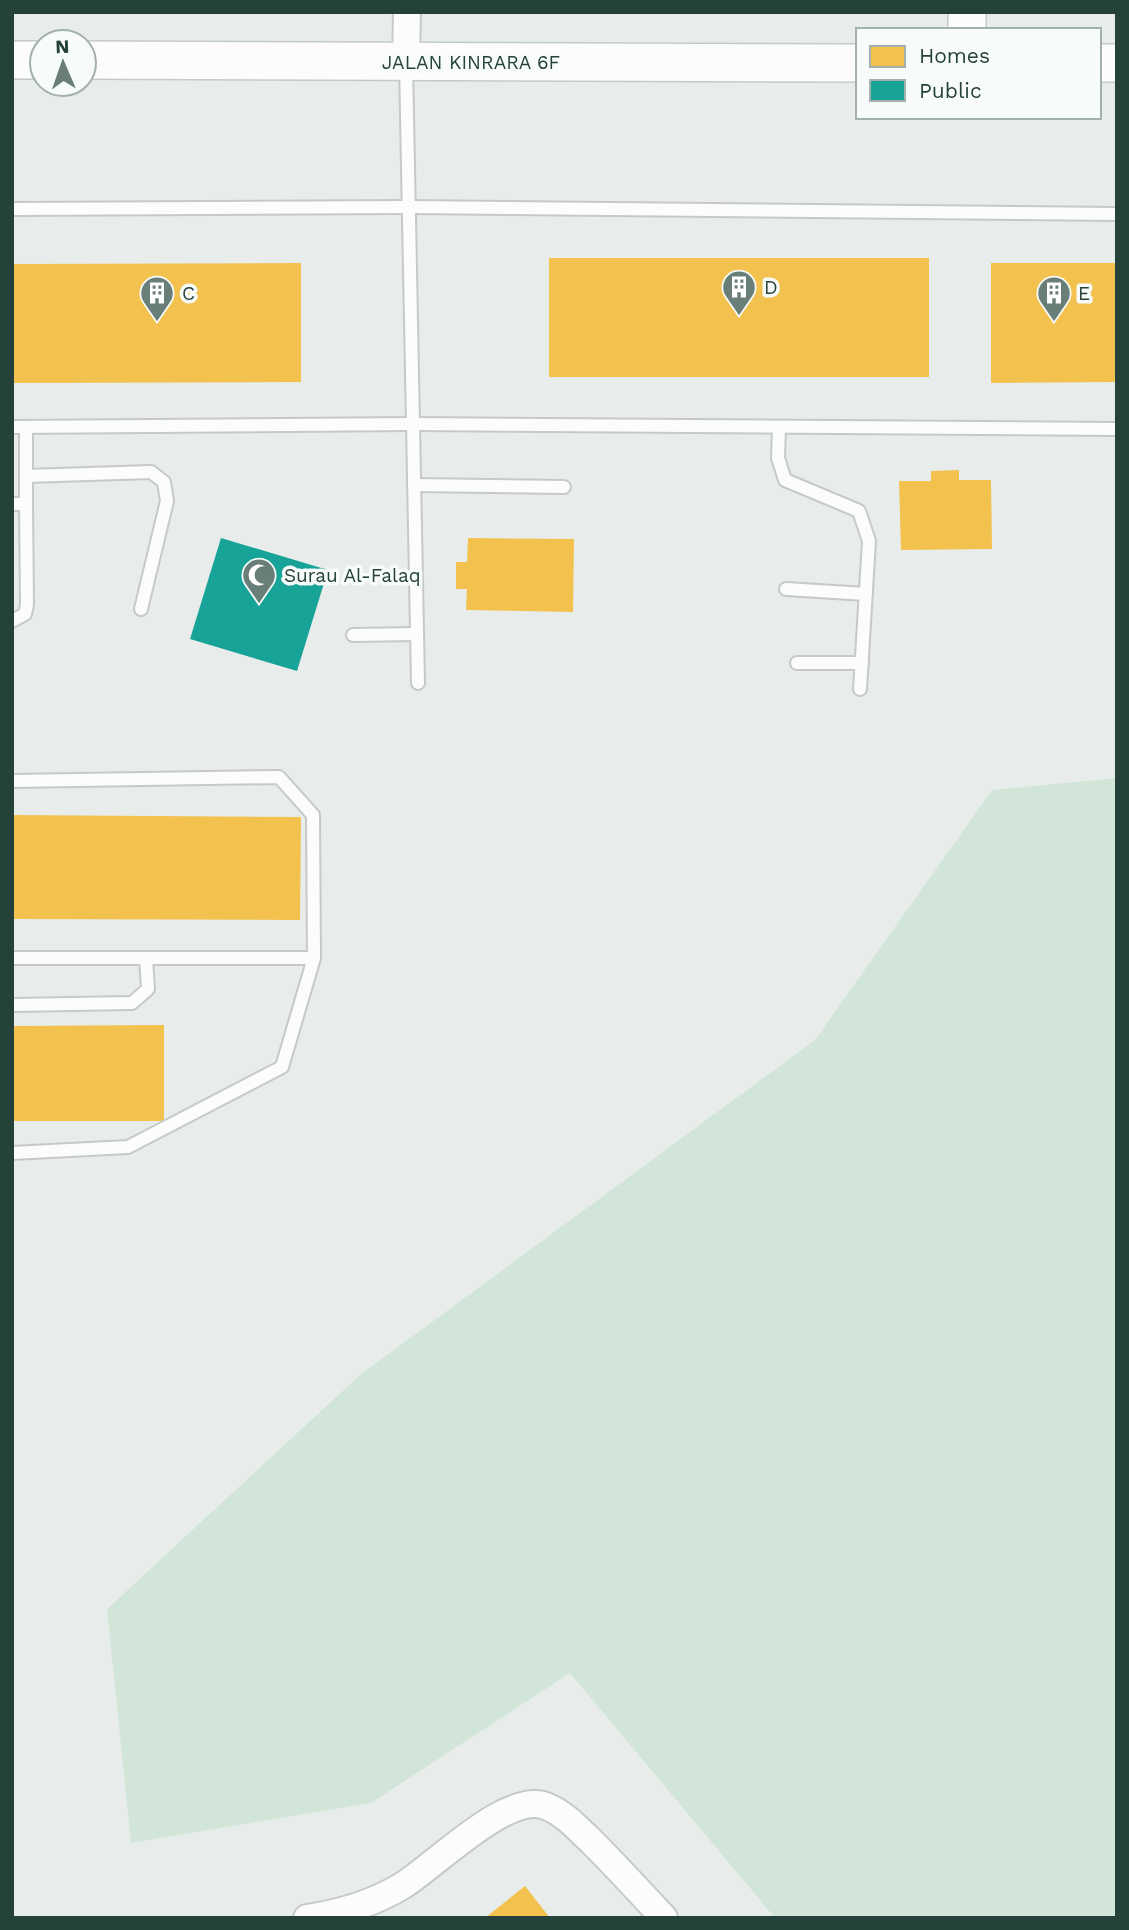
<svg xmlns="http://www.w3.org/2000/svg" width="1129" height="1930" font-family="'Work Sans',sans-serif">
	<rect width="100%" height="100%" fill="#e8edeb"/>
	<path fill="#d1e6d8" d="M 1117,778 L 1117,1918 L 775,1918 L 570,1673 L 371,1803 L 131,1843 L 107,1609 L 360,1375 L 815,1040 L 992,790 Z"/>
	<g fill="#f2c14e">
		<rect x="549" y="258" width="380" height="119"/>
		<path d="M 301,263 L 301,382 L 12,383 L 12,264 Z"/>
		<path d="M 991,263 L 1117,263 L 1117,382 L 991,383 Z"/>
		<path d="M 959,470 L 959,480 L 991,480 L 992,549 L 901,550 L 899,481 L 931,481 L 931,471 Z"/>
		<path d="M 468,538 L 574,539 L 573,612 L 466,610 L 467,589 L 456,589 L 456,562 L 467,562 Z"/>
		<path d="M 12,815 L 301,817 L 300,920 L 12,919 Z"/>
		<path d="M 164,1025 L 164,1121 L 12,1121 L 12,1026 Z"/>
		<path d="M 525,1886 L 550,1918 L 485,1918 Z"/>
	</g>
	<path fill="#17a398" d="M 221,538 L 328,570 L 297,671 L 190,639 Z"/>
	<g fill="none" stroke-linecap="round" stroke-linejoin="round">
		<g stroke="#c5cac8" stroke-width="16">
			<g id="service">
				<path d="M 406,63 L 418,683"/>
				<path d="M 12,209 L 409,207 L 1117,214"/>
				<path d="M 12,427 L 413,424 L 1117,429"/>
				<path d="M 779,427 L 778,458 L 785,480 L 859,511 L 869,541 L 860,689"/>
				<path d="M 26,476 L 151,472 L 164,482 L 167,501 L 141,609"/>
				<path d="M 414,485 L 564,487"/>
				<path d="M 12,504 L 26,504 L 26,427"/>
				<path d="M 786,589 L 866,594"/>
				<path d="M 12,621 L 25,614 L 27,605 L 26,504"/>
				<path d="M 353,635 L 417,634"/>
				<path d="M 797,663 L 862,663"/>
				<path d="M 12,781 L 279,777 L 313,815 L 314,958 L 282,1067 L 128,1147 L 12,1153"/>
				<path d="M 12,958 L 314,958"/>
				<path d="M 12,1005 L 132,1003 L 148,989 L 146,958"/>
			</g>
		</g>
		<g stroke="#c5cac8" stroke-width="30">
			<g id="minor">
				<path d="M 406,62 L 407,12"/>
				<path d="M 307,1918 C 341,1913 372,1904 402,1886 C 435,1866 510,1788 548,1807 C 565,1814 577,1828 590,1840 C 616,1866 640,1892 664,1918"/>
			</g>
		</g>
		<g stroke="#c3cbc8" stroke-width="40">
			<g id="secondary">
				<path d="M 967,12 L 967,30"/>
				<path d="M 12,60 L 42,60"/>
				<path d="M 84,60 L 858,63"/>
				<path d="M 1099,63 L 1117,63"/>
			</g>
		</g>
		<use href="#service" stroke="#fcfcfc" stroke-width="12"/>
		<use href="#minor" stroke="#fcfcfc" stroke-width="26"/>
		<use href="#secondary" stroke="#fcfcfc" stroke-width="37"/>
	</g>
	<defs>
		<g id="building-pin" transform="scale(1.75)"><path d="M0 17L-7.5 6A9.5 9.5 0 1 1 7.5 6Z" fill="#697e78" stroke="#f7fbf9"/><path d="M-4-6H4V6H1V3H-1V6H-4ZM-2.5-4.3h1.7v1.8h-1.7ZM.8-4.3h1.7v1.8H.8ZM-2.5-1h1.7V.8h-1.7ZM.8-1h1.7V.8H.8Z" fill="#fff"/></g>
		<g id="mosque-pin" transform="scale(1.75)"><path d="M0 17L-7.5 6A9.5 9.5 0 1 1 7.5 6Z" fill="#697e78" stroke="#f7fbf9"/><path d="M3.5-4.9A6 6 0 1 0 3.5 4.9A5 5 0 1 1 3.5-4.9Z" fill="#fff"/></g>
	</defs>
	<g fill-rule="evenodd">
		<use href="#building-pin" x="739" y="287"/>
		<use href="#building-pin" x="157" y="293"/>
		<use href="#building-pin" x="1054" y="293"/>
		<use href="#mosque-pin" x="259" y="575"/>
	</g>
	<g text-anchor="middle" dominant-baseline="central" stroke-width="7" stroke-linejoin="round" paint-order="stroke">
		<g font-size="19" fill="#24423a" stroke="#f7fbf9">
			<text x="471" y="62">JALAN KINRARA 6F</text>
		</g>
		<g font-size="19" fill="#24423a" stroke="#f7fbf9" text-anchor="start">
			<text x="764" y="287">D</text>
			<text x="182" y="293">C</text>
			<text x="1078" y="293">E</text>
			<text x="284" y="575">Surau Al-Falaq</text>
		</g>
	</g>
	<rect width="1129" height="1930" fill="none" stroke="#24423a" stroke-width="28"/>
	<rect x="856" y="28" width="245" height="91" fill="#f7fbf9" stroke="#a3b1ad" stroke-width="2"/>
	<rect x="870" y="46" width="35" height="21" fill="#f2c14e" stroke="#a3b1ad" stroke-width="2"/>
	<text x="919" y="63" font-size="21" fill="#24423a">Homes</text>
	<rect x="870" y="80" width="35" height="21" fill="#17a398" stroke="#a3b1ad" stroke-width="2"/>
	<text x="919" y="98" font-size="21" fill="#24423a">Public</text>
	<g transform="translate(63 63) rotate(358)"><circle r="33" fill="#f7fbf9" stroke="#a3b1ad" stroke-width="2"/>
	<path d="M0-5L12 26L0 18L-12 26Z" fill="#697e78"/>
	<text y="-10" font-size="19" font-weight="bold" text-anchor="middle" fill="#24423a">N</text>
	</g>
</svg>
